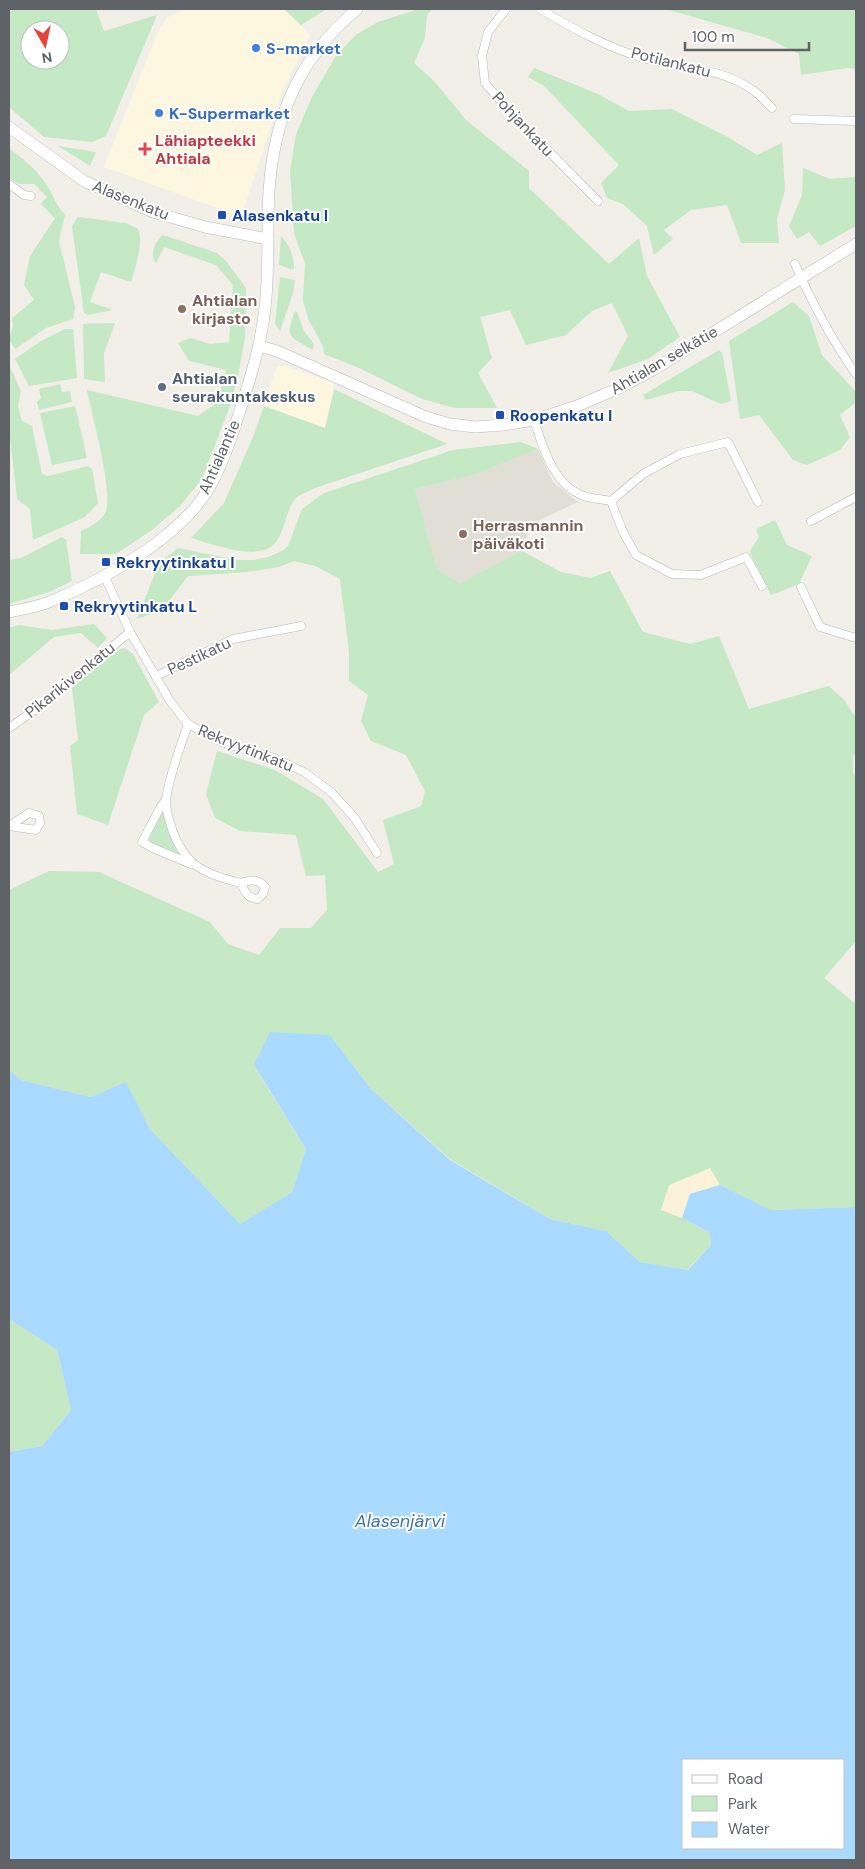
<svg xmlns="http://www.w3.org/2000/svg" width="865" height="1869" font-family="'DM Sans',sans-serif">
	<rect width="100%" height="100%" fill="#f1efe8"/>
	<g fill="#fef7e0">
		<path d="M 186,9 L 284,9 L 310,35 L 282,92 L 242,214 L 239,216 L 104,167 L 160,27 L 168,17 Z"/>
		<path d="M 279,366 L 289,367 L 333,383 L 334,389 L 325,428 L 264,406 L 276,368 Z"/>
	</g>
	<path fill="#e1ded6" d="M 538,449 L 553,482 L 578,502 L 531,524 L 522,551 L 460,583 L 437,569 L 415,489 L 474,475 Z"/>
	<g fill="#c5e8c5" fill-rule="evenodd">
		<path d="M 11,9 L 96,9 L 104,31 L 157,15 L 106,136 L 92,142 L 44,137 L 9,107 L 9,12 L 12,11 ZM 30,30 L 60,30 L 60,60 L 30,60 Z"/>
		<path d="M 284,9 L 327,9 L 301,25 Z"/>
		<path d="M 419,9 L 433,9 L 427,15 L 425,38 L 414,63 L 435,82 L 466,120 L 529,171 L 529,188 L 609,264 L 639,238 L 647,276 L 680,337 L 648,359 L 608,373 L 628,336 L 612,303 L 592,311 L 566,335 L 526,345 L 510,310 L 480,317 L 492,358 L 478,373 L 497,408 L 455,408 L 422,399 L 359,368 L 324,354 L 323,346 L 309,321 L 303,301 L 305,264 L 294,233 L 290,171 L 296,134 L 312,97 L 337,54 L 357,34 L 378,22 Z"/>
		<path d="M 666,9 L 856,9 L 856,69 L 848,68 L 801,75 L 799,54 L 767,38 Z"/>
		<path d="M 534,68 L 598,94 L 629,111 L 672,109 L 726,136 L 757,155 L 782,143 L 785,190 L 777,219 L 779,243 L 741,243 L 727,205 L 691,210 L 664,230 L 673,239 L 654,255 L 647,226 L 623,204 L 607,198 L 601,183 L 619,165 L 544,86 L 528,77 Z"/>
		<path d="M 58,146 L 96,152 L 90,166 Z"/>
		<path d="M 9,148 C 22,158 37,170 46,184 C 53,194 56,206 65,215 L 59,241 L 75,307 L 73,319 L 46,328 L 15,349 L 9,339 L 13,326 L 12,318 L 34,300 L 24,285 L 30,256 L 55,218 L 41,204 L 47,197 L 34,184 L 19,184 L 9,178 Z"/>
		<path d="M 803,168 L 830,179 L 856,177 L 856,226 L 820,246 L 809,232 L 797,239 L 789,226 L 802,195 Z"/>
		<path d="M 78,217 L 126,223 L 138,229 C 144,242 135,268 131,282 L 101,272 L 90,302 L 113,310 L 88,315 L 84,313 L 72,226 Z"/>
		<path d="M 163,235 L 217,253 L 226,261 L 246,288 L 245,338 L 238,376 L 230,406 L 202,479 L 180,506 L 152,530 L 116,554 L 80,554 L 81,531 C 90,527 100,522 105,513 C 115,497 91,412 87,390 L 198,416 L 218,402 L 226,370 L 189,361 L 178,343 L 190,338 L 210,344 L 229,342 L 233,285 L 216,265 L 164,247 L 156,263 C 149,256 155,241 163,235 Z"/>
		<path d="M 281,236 C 289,243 295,260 294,270 L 279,265 Z"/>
		<path d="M 280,277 L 295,280 L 293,293 L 280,331 L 275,324 Z"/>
		<path d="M 793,302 L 809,316 L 822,355 L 856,392 L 856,402 L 840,415 L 850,437 L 840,450 L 807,465 L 793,460 L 759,415 L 740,419 L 729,341 Z"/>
		<path d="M 295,311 L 297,312 L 304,331 L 314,344 L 313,350 C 288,335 285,339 295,311 Z"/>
		<path d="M 115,323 L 104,353 L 105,382 L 84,379 L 83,324 Z"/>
		<path d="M 65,329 L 73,329 L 77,378 L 29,386 L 15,359 L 41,341 Z"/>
		<path d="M 719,350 L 722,353 L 731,401 L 721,404 L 692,391 L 678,391 L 646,400 L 643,395 Z"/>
		<path d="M 9,365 L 21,391 L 18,406 L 22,421 L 32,426 L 42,474 L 48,476 L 88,466 L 92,469 L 98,503 L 85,517 L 33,540 L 30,509 L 17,499 L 9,429 Z"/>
		<path d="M 60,384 L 62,392 L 70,391 L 72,402 L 39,410 L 37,402 L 41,398 L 39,389 Z"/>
		<path d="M 334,389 L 447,444 L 315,488 C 310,491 298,495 295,499 C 286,511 285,530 276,542 C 261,563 211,544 191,538 L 224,503 L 253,437 L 264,406 L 325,428 Z"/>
		<path d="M 75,406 L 87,458 L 52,465 L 40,413 Z"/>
		<path d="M 521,442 L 538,449 L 474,475 L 415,489 L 437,569 L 460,583 L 522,551 L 561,572 L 591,578 L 610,571 L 643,632 L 690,644 L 719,636 L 749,709 L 829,686 L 845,701 L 856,718 L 856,753 L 853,756 L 853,772 L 856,780 L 856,941 L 824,978 L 856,1004 L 856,1207 L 771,1210 L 720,1185 L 690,1194 L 682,1218 L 709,1232 L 711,1245 L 687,1270 L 640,1262 L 606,1231 L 550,1219 L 450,1159 L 371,1089 L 330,1035 L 254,1066 L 306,1149 L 292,1192 L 240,1224 L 150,1129 L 126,1083 L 91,1097 L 21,1080 L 9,1070 L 9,890 L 49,871 L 99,872 L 210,922 L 228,944 L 259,955 L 280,928 L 311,928 L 327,910 L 325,875 L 306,876 L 296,835 L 240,831 L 215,818 L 206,794 L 217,751 L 275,770 L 323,799 L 378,872 L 394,864 L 383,820 L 421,806 L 425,791 L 406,755 L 371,741 L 361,721 L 368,695 L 349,681 L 349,652 L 340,579 L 315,566 L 294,561 L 279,567 L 247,572 L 188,576 L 162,610 L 137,619 L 159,563 L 178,548 L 238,560 L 254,560 L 268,557 L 282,551 L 288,546 L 302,509 L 324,493 L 453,450 Z"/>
		<path d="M 775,520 L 787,545 L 812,556 L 799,584 L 771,595 L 752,557 L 750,551 L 759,537 L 756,529 Z"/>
		<path d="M 62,537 L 66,540 L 72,581 L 52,591 L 9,604 L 9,560 L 21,558 Z"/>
		<path d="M 94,624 L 107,638 L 98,648 L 81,633 L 54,637 L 9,675 L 9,628 L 19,625 L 52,630 Z"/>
		<path d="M 124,648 L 133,654 L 159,702 L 144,715 L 108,825 L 77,814 L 70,746 L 78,740 L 72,688 L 115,651 Z"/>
		<path d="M 164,811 L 168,829 L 178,854 L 154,845 L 149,839 L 160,815 Z"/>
		<path d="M 9,1319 L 57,1350 L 71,1410 L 42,1446 L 9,1452 Z"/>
	</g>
	<path fill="#fbf3d9" d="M 710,1168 L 720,1185 L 690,1194 L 682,1218 L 661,1210 L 669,1185 Z"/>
	<path fill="#aadaff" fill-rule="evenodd" d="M 270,1032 L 330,1035 L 371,1089 L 450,1160 L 550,1219 L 606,1231 L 640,1262 L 688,1270 L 711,1245 L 709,1232 L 682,1218 L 690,1194 L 720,1185 L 771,1210 L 856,1207 L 856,1860 L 9,1860 L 9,1452 L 42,1446 L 71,1410 L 57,1350 L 9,1319 L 9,1070 L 21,1080 L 91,1097 L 126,1082 L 150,1129 L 240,1224 L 292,1192 L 306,1149 L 254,1065 ZM 684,1760 L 844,1760 L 844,1848 L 684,1848 Z"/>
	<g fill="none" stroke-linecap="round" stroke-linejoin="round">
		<g stroke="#b5b8bc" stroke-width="9">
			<g id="street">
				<path d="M 506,9 L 488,32 L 482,56 L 485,83 L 510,112 L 598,201"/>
				<path d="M 540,9 C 572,28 606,47 643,58 C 679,68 720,67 753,90 C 760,95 766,102 772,108"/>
				<path d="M 794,119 L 856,121"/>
				<path d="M 9,184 L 24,195 L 31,196"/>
				<path d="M 795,264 C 812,303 832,340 856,374"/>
				<path d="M 534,420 C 543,447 553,485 584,496 C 592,499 602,499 611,501"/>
				<path d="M 611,501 L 623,532 L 636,555 L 672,574 L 701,575 L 746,557 L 762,586"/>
				<path d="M 611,501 L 643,474 L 680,454 L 728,442 L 758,502"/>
				<path d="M 811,521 L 856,497"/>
				<path d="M 104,575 L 130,632 L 170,701 L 188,724 L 224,743 L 274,758 L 304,772 L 331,792 L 354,817 L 377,853"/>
				<path d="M 801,587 L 820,627 L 856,638"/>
				<path d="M 156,676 L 233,639 L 301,626"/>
				<path d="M 188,724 C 180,748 170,773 166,799 C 165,808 169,820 172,829 C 185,866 204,874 241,883 C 245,892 248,899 258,899 L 263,894 L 265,887 C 258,878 250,880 241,883"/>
				<path d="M 9,728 L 42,705 L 130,632"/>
				<path d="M 166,800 L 161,806 L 142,842 L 153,848 L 191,864"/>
				<path d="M 9,826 L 29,813 L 39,816 L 40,823 L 36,830 L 9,826"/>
			</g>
		</g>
		<g stroke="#b6babf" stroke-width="12">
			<g id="secondary">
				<path d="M 9,127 L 84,181 L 153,212 L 205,227 L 268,239"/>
				<path d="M 260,346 L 277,351 L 426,417 L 450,424 L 475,427 L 503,425 L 534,420 L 577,406 L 619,388 L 653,370 L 856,244"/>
				<path d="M 9,612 C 22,609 37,607 49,602 C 105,579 183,537 212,483 C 226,456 235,426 244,398 C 255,363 263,334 266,298 C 269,262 267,227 269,191 C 274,117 299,58 357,9"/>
			</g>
		</g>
		<use href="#street" stroke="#fff" stroke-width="8"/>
		<use href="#secondary" stroke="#fff" stroke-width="11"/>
	</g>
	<g fill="#3f7fe0" stroke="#fff" stroke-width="2">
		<circle cx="256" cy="48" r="5"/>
		<circle cx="159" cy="113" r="5"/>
	</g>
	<path fill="#e0444e" stroke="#fff" stroke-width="2" d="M142.5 141.5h5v5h5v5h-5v5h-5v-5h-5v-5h5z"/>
	<g fill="#1a4fb4" stroke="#fff" stroke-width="2">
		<rect x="217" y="210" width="10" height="10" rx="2.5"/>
		<rect x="495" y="410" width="10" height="10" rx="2.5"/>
		<rect x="101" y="557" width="10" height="10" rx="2.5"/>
		<rect x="59" y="601" width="10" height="10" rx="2.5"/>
	</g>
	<g fill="#8d6e63" stroke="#fff" stroke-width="2">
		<circle cx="182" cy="309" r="5"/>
		<circle cx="463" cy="534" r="5"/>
	</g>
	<circle fill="#5c6f8a" stroke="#fff" stroke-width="2" cx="162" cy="387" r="5"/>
	<g text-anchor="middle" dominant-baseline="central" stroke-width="4" stroke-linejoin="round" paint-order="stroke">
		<g font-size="16" font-weight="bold" fill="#366cbe" stroke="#fff" text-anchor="start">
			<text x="266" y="48">S-market</text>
			<text x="169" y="113">K-Supermarket</text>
		</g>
		<g font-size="16" fill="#5f6368" stroke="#fff">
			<text transform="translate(671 62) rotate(14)">Potilankatu</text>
			<text transform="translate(523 124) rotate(47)">Pohjankatu</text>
			<text transform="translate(131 200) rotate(22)">Alasenkatu</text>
			<text transform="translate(664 360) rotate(-30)">Ahtialan selkätie</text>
			<text transform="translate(219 457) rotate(-66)">Ahtialantie</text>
			<text transform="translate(199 656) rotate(-25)">Pestikatu</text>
			<text transform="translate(70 680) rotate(-39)">Pikarikivenkatu</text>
			<text transform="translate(246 748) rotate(22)">Rekryytinkatu</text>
		</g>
		<g font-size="16" font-weight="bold" fill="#be3a42" stroke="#fff" text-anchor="start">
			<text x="155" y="140">Lähiapteekki<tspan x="155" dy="18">Ahtiala</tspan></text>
		</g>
		<g font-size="16" font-weight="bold" fill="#164399" stroke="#fff" text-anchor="start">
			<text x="232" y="215">Alasenkatu I</text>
			<text x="510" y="415">Roopenkatu I</text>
			<text x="116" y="562">Rekryytinkatu I</text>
			<text x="74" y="606">Rekryytinkatu L</text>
		</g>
		<g font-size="16" font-weight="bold" fill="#785e54" stroke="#fff" text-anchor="start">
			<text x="192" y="300">Ahtialan<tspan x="192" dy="18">kirjasto</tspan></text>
			<text x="473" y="525">Herrasmannin<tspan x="473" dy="18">päiväkoti</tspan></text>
		</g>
		<g font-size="16" font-weight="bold" fill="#4e5e75" stroke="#fff" text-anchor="start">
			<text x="172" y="378">Ahtialan<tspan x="172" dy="18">seurakuntakeskus</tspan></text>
		</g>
		<g font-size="18" font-style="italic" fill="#4174aa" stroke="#fff">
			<text x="400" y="1521">Alasenjärvi</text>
		</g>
	</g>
	<rect width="865" height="1869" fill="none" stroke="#5f6368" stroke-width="20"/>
	<rect x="682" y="1759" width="162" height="90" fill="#ffffff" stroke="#bfc1c3"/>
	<rect x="692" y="1775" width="25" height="8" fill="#ffffff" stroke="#bfc1c3"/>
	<text x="728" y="1784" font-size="15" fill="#5f6368">Road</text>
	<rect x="692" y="1796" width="25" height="15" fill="#c5e8c5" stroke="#bfc1c3"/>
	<text x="728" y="1809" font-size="15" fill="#5f6368">Park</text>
	<rect x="692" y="1822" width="25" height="15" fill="#aadaff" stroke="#bfc1c3"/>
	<text x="728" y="1834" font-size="15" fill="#5f6368">Water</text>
	<g transform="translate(45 45) rotate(171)"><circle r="24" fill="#ffffff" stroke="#bfc1c3"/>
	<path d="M0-4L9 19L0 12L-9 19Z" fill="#ea4335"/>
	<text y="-8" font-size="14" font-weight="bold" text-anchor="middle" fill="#5f6368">N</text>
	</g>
	<path d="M685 42v8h124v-8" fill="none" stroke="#5f6368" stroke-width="2.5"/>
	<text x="692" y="42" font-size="15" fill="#5f6368" stroke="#ffffff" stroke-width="4" paint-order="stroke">100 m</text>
</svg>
